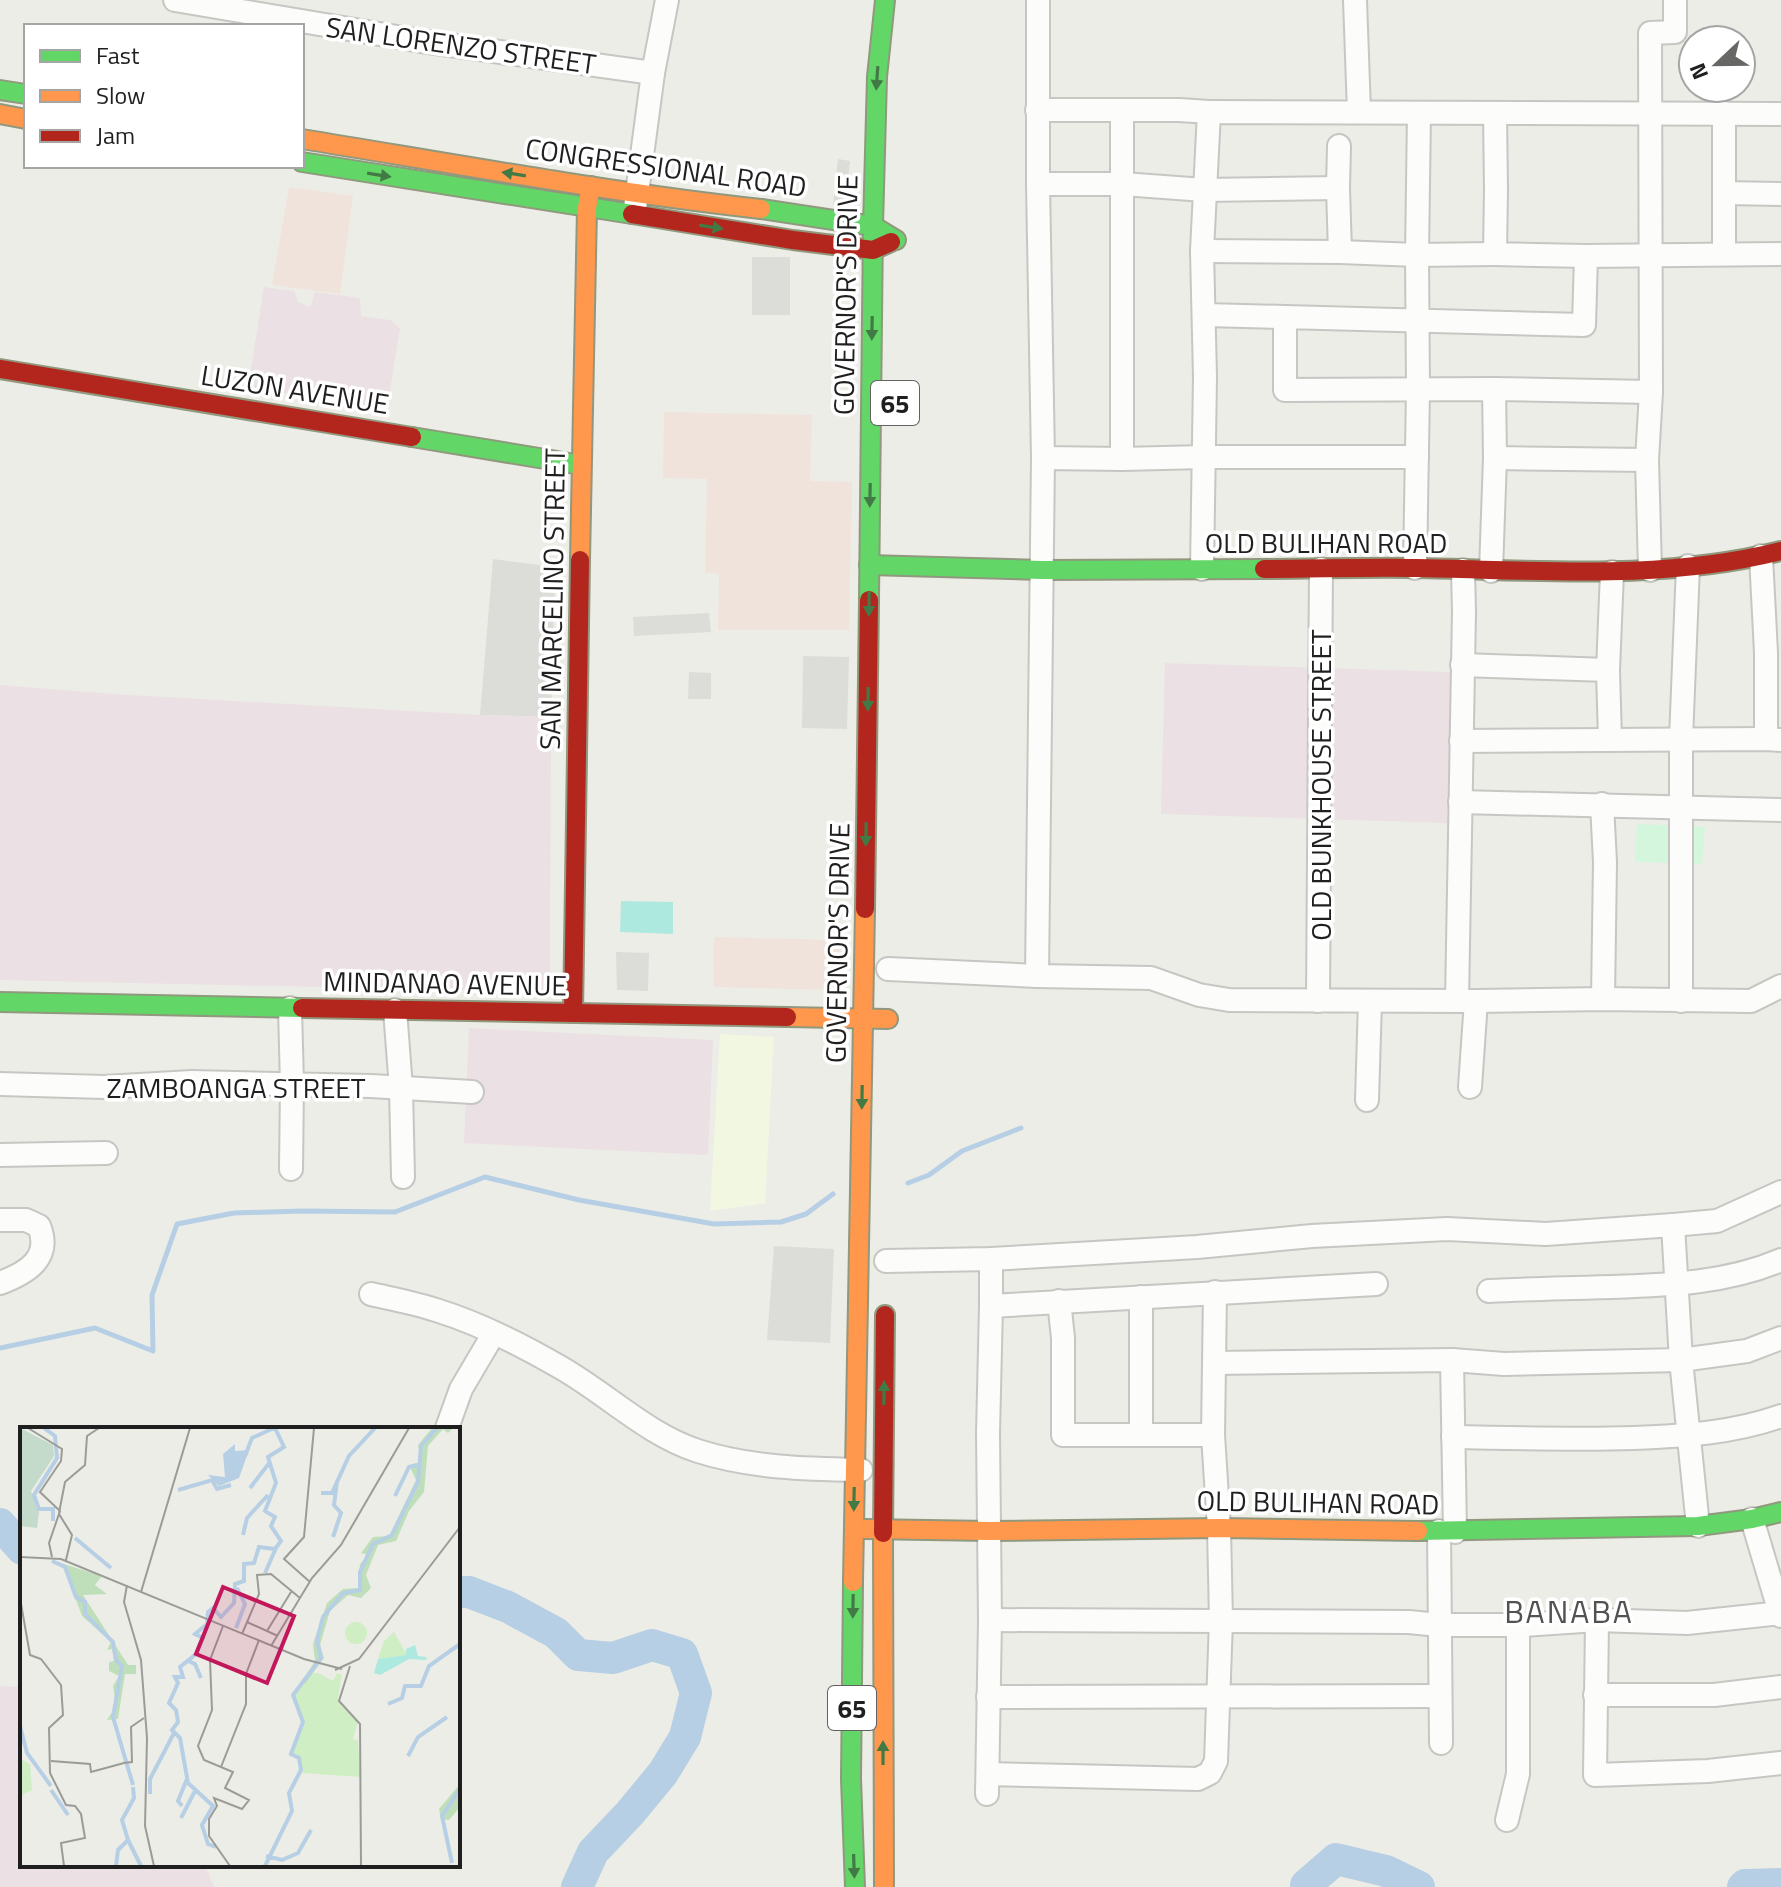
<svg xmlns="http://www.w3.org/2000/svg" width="1781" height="1887" font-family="'Titillium Web',sans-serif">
	<rect width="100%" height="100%" fill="#edede7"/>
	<g fill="#dcdcd9">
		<path d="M 838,159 L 850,161 L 845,206 L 833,205 Z"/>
		<rect x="752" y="257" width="38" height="58"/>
		<path d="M 493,559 L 555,567 L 551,717 L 480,715 Z"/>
		<path d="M 709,613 L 711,632 L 634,636 L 633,617 Z"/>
		<path d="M 803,656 L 849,657 L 847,729 L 802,728 Z"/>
		<path d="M 689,672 L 711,673 L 711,699 L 688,699 Z"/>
		<path d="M 616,952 L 649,953 L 648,991 L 617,990 Z"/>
		<path d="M 774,1246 L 834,1249 L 830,1343 L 767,1340 Z"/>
	</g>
	<g fill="#f0e3db">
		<path d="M 289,187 L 353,196 L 340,294 L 272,285 Z"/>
		<path d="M 664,412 L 812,415 L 810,481 L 852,482 L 849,630 L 718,630 L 719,574 L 705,573 L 707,479 L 663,478 Z"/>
		<path d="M 715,937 L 840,940 L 839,990 L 714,987 L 713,949 Z"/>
	</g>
	<g fill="#ebe0e4">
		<path d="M 264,287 L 294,291 L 298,302 L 310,307 L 315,292 L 360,298 L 361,316 L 390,320 L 400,328 L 387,409 L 248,387 Z"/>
		<path d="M 1165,663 L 1451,672 L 1447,823 L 1161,814 Z"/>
		<path d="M 0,685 L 113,694 L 480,715 L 551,717 L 550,984 L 544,992 L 0,980 Z"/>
		<path d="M 469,1028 L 713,1040 L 708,1155 L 464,1143 Z"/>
		<path d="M 0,1686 L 22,1687 L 22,1865 L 205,1865 L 214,1887 L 0,1887 Z"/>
	</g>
	<path fill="#f2f7e2" d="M 720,1034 L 774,1037 L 765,1203 L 710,1211 Z"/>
	<path fill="#d3f6dc" d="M 1637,824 L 1705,827 L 1702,864 L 1635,862 Z"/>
	<path fill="#aee9df" d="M 621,901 L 673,902 L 673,934 L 620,932 Z"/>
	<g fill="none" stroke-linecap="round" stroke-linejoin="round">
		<g stroke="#b7cfe4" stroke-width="5">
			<path d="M 908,1183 L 929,1175 L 962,1151 L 1021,1128"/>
			<path d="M 0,1348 L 95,1328 L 153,1351 L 152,1295 L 177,1224 L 234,1213 L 302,1211 L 395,1212 L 485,1177 L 579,1200 L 714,1224 L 781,1222 L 806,1214 L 833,1194"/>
		</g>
		<g stroke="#b7cfe4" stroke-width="32">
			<path d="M 0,1524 L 22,1549"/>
			<path d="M 458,1592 L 469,1592 L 508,1607 L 556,1633 L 578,1655 L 613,1658 L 652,1645 L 682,1654 L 696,1693 L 685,1737 L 663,1773 L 630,1813 L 593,1852 L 577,1887"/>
			<path d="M 1307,1887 L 1306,1885 L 1336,1859 L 1386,1871 L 1419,1887"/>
			<path d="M 1743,1887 L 1745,1885 L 1781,1884"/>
		</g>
		<g stroke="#c6c6c3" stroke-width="26">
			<g id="street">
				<path d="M 175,0 L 421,41 L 653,73"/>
				<path d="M 1355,0 L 1359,112"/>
				<path d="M 1037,110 L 1179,110 L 1209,112"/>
				<path d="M 1122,111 L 1122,459"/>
				<path d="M 1724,113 L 1724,193 L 1781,194"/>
				<path d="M 1495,114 L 1496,189 L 1495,254 L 1586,256 L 1781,254"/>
				<path d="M 1339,146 L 1338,188 L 1340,252"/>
				<path d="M 1038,184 L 1123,184 L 1204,190 L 1338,188"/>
				<path d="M 1724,193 L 1724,254"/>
				<path d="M 635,208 L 653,73 L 667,0"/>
				<path d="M 1202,251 L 1340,252 L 1417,255 L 1495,254"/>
				<path d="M 1586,256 L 1584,325 L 1285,317 L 1285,390 L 1494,389 L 1651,392"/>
				<path d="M 1205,315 L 1285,317"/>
				<path d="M 1043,458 L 1122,459 L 1204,457 L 1417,457"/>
				<path d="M 1495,458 L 1647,460"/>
				<path d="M 1761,556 L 1766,653 L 1766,739"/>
				<path d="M 1415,568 L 1418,390 L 1417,255 L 1419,114"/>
				<path d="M 1202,569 L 1205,377 L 1202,251 L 1209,112 L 1781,114"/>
				<path d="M 1650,570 L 1647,460 L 1651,392 L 1650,33 L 1675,32 L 1675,0"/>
				<path d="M 1491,571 L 1495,458 L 1494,389"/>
				<path d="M 1462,665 L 1608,670 L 1612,572"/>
				<path d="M 1608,670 L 1610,740"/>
				<path d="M 1461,741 L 1766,739 L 1781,740"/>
				<path d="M 1460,802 L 1781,810"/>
				<path d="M 1602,804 L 1605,862 L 1603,999"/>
				<path d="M 888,969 L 1037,976 L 1151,978 L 1199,995 L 1229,1000 L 1476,1001 L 1603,999 L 1751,1001 L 1781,986"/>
				<path d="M 1037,976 L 1043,458 L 1038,184 L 1038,0"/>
				<path d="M 1318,1001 L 1321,569"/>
				<path d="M 1457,1001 L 1464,612 L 1463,570"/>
				<path d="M 1681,1001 L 1681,739 L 1688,566"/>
				<path d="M 290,1008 L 292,1085 L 291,1169"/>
				<path d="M 395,1010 L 401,1088 L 403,1177"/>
				<path d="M 0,1084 L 104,1087 L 192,1082 L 371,1086 L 472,1092"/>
				<path d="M 1470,1087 L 1476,1001"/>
				<path d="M 1367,1100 L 1370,1001"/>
				<path d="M 0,1155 L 106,1153"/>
				<path d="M 0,1220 L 26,1220 L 39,1226 C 52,1258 27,1273 0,1283"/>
				<path d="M 1673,1225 L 1681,1360 L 1698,1526"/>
				<path d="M 991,1259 L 991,1306 L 1376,1284"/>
				<path d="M 886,1261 L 991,1259 L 1197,1247 L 1312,1236 L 1447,1229 L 1546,1234 L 1673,1225 L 1717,1221 L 1781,1192"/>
				<path d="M 1489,1291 C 1530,1289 1571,1288 1612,1287 C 1670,1285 1727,1283 1781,1260"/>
				<path d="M 371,1294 C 393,1299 415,1303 436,1310 C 478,1323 520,1344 558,1366 C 605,1392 646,1434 698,1451 C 751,1468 807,1469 861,1470"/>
				<path d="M 1141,1297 L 1141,1435"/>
				<path d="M 1059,1301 L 1063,1338 L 1063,1435 L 1213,1435"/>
				<path d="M 1452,1360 L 1455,1532"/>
				<path d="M 1215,1363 L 1452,1360 L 1504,1364 L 1681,1360 L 1747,1351 L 1781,1338"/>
				<path d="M 447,1428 L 461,1389 L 494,1333"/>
				<path d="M 1453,1437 C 1514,1438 1574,1440 1634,1438 C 1684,1436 1733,1433 1781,1416"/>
				<path d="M 1752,1519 L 1781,1616"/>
				<path d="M 1439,1531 L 1441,1743"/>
				<path d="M 990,1620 L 1409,1622 L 1439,1625 L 1523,1625 L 1597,1620 L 1687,1623 L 1781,1613"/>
				<path d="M 1597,1620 L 1595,1775 L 1708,1771 L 1781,1763"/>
				<path d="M 1595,1695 L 1714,1695 L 1781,1687"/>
				<path d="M 988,1697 L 1440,1696"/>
				<path d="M 988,1774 L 1198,1779 L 1210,1773 L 1216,1761 L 1221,1620 L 1219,1528 L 1213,1435 L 1215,1292"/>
				<path d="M 987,1794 L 990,1620 L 988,1433 L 991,1306"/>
				<path d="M 1507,1820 L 1518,1774 L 1518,1625"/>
			</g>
		</g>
		<g stroke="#90987e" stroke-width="22">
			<g id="fast">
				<path d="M 0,90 L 26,94"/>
				<path d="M 302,162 L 632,214"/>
				<path d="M 761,209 L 873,226 L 896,240"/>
				<path d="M 412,437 L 581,465"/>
				<path d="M 869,565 L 1042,570 L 1264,569"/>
				<path d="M 869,600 L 873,226 L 877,77 L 885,0"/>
				<path d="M 0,1002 L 302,1008"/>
				<path d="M 1418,1531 L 1698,1526 L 1752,1519 L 1781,1512"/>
				<path d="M 853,1582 L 851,1779 L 855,1887"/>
			</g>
		</g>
		<g stroke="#90987e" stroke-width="22">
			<g id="slow">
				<path d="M 0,114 L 26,119"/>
				<path d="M 302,139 C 455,164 607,192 761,209"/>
				<path d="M 580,560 L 587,208 L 591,186"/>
				<path d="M 787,1017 L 888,1019"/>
				<path d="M 865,1529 L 990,1531 L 1219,1528 L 1418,1531"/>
				<path d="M 883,1533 L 884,1887"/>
				<path d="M 853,1582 L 865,909"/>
			</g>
		</g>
		<g stroke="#90987e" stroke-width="22">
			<g id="jam">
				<path d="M 632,214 L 793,240 L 873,250 L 891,242"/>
				<path d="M 0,369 L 412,437"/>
				<path d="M 1264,569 C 1314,569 1365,567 1416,568 C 1538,570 1662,581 1781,551"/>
				<path d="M 865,909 L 869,600"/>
				<path d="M 302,1008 L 787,1017"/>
				<path d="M 573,1013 L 580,560"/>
				<path d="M 883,1533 L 885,1315"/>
			</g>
		</g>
		<use href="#street" stroke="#fcfcfb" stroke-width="22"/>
		<use href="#fast" stroke="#63d668" stroke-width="18"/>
		<use href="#slow" stroke="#ff974d" stroke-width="18"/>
		<use href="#jam" stroke="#b3261e" stroke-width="18"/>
	</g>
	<defs><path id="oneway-solid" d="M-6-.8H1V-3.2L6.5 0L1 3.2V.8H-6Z" transform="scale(2)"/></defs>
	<g fill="#417a44">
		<use href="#oneway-solid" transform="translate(877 78) rotate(94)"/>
		<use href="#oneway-solid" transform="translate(514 174) rotate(-171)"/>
		<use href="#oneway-solid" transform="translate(379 175) rotate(9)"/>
		<use href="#oneway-solid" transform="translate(711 227) rotate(9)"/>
		<use href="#oneway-solid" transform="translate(872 328) rotate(91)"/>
		<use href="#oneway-solid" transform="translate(870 495) rotate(91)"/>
		<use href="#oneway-solid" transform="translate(869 604) rotate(91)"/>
		<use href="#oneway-solid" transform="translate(868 699) rotate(91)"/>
		<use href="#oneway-solid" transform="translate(866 834) rotate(91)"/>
		<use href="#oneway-solid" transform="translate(862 1097) rotate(91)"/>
		<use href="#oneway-solid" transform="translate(884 1393) rotate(-89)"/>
		<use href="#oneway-solid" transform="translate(854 1499) rotate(91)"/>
		<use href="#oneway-solid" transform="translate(853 1606) rotate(91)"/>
		<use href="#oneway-solid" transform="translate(883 1753) rotate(-90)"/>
		<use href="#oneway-solid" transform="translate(854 1866) rotate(88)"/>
	</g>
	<g text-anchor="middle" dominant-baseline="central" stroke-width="7" stroke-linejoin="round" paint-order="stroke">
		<g fill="#fff" stroke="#626262" stroke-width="2">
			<rect x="871" y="381" width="48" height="44" rx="6"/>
			<rect x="828" y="1686" width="48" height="44" rx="6"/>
		</g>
		<g font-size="26" font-weight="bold" fill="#1f1f1f">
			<text x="895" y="403">65</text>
			<text x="852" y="1708">65</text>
		</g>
		<g font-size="28" fill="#1f1f1f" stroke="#fff">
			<text transform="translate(461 45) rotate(8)">SAN LORENZO STREET</text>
			<text transform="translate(666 167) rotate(8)">CONGRESSIONAL ROAD</text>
			<text transform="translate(845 295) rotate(-89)">GOVERNOR'S DRIVE</text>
			<text transform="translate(295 389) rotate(9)">LUZON AVENUE</text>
			<text x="1326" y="542">OLD BULIHAN ROAD</text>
			<text transform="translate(552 599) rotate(-89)">SAN MARCELINO STREET</text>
			<text transform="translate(1320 785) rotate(-90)">OLD BUNKHOUSE STREET</text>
			<text transform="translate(837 943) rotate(-89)">GOVERNOR'S DRIVE</text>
			<text transform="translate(445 983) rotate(1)">MINDANAO AVENUE</text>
			<text x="236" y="1087">ZAMBOANGA STREET</text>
			<text transform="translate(1318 1502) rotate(1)">OLD BULIHAN ROAD</text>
		</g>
		<g font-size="32" letter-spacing="2" fill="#525252" stroke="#fff">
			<text x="1569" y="1611">BANABA</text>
		</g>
	</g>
	<g transform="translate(20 1427)">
		<rect width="440" height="440" fill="#edede7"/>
		<path d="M325 206a11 11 0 1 1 22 0a11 11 0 1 1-22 0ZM 374,205 L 387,228 L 358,232 L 364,214 ZM 298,246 L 313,254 L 317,246 L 322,248 L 318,271 L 338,294 L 333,312 L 338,313 L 340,350 L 283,346 L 280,330 L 272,327 L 283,295 L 274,268 L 289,247 ZM 0,332 L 10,337 L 12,363 L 3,367 L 0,376 Z" fill="#cfeec3"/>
		<path d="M 412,1 L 433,1 L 428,6 L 423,2 L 408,19 L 404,65 L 389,84 L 376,114 L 358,118 L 346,148 L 351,161 L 341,171 L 328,168 L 310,184 L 300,218 L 304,231 L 285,257 L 282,254 L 295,234 L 293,217 L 307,176 L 323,162 L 338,161 L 340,137 L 348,128 L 341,126 L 353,110 L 369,109 L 396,53 L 389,38 L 401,35 L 398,18 ZM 34,134 L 82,149 L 75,158 L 87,167 L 63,168 L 108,238 L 116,238 L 116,247 L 105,247 L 98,292 L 87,293 L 96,279 L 93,259 L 99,249 L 89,244 L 89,235 L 94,234 L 92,222 L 87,223 L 91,215 L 62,189 L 44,141 ZM 440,357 L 440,380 L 429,393 L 421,392 L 419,382 Z" fill="#bedfba"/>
		<path d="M 0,1 L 33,18 L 34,29 L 11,64 L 19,85 L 17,101 L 0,99 Z" fill="#c4daca"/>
		<path d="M 395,218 L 398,229 L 407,230 L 406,233 L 389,232 L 360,248 L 354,246 L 358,232 L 386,228 L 386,222 Z" fill="#aee9df"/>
		<path d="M 215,17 L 215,24 L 229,23 L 219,51 L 199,59 L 188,48 L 205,50 L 203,27 Z" fill="#b7cfe4"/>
		<path fill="none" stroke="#b7cfe4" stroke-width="4" d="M 24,1 L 35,9 L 37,31 L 14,68 L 19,82 L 33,82 L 33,94M 225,29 L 232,11 L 254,1M 230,61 L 250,35M 158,63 L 192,53 L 197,62 L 211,58M 301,66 L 312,66 L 329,29 L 355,1M 375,69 L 389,40 L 397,38M 223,108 L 227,91 L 248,68M 313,110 L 321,86 L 314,78 L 317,54M 55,111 L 91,141M 32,134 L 45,140 L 56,170 L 65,175 L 65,187 L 93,215 L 96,233 L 102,239 L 93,290 L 113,358M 245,146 L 256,121M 216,201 L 225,177 L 217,161M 166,233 L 175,237 L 181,251M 368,277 L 382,271 L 385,259 L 401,259 L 409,239 L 440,217M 0,299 L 7,326 L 31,359M 388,329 L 398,310 L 427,290M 31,363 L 48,388M 130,367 L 130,352 L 154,306M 162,379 L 158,374 L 167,352M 161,391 L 176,362M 108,413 L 102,393 L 114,371 L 113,360M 196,420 L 188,417 L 182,398 L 193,379 L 168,356 L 160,311 L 152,303 L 158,295 L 156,283 L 149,276 L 158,256 L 155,250 L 163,250 L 160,240 L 176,227 L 183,211 L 175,207 L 187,197 L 188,185 L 193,181 L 201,190 L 214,176 L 215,157 L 224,154 L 224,137 L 234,136 L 239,120 L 255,122 L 261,114 L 251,99 L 255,90 L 245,84 L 256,56 L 248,30 L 264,20 L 255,1M 246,429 L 262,433 L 278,426 L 291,403M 432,436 L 422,389 L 440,362M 96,439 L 98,423 L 108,413 L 121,439M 245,439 L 272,384 L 269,366 L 281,343 L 279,331 L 271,327 L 283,295 L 273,268 L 301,231 L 297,213 L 303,190 L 323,166 L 340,163 L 340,145 L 353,117 L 372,108 L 398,55 L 401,19 L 417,1"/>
		<path fill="none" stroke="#9b9b97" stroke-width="2" d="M 8,1 L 42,22 L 41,34 L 20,65 L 40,84 L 29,116 L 32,130M 39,86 L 45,55 L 65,38 L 67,9 L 79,1M 39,87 L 52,108 L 46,133M 0,130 L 41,132 L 284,232 L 322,242M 290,155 L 264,132 L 284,110 L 294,1M 107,158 L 104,175 L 121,233 L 127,311 L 125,399 L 134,439M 121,165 L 170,1M 0,171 L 10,228 L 21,232 L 41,258 L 43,288 L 29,301 L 30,346 L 46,378 L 55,379 L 61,387 L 65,411 L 41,416 L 44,439M 227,195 L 258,209M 203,199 L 190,233 L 192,283 L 178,319 L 184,333 L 213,345 L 205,361 L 229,373 L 222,382 L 194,371 L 197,379 L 189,392 L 189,409 L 210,439M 247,204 L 271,165M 222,207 L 239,167 L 237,148 L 251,147 L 280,171M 251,219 L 292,151 L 321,118 L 389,1M 330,239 L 319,274 L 340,297 L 341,439M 315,243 L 339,232 L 440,100M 31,334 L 70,337 L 71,345 L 104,336M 103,336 L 112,335 L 111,300 L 124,291M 201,340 L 226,277 L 226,247 L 239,213"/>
		<path fill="#c2185b" fill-opacity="0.15" stroke="#c2185b" stroke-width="4" d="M 203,160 L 274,189 L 247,256 L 176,227 Z"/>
		<rect width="440" height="440" fill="none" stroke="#1f1f1f" stroke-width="4"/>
	</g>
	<rect x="24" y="24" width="280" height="144" fill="#ffffff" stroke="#a5a5a5" stroke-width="2"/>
	<rect x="40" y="50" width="40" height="12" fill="#63d668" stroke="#a5a5a5" stroke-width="2"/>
	<text x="96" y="64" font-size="24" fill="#1f1f1f">Fast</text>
	<rect x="40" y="90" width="40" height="12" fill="#ff974d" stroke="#a5a5a5" stroke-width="2"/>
	<text x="96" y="104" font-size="24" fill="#1f1f1f">Slow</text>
	<rect x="40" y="130" width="40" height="12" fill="#b3261e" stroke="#a5a5a5" stroke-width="2"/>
	<text x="96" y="144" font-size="24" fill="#1f1f1f">Jam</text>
	<g transform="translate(1717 64) rotate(248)"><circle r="38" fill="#ffffff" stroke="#a5a5a5" stroke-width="2"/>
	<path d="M0-6L14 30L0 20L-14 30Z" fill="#676765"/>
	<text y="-12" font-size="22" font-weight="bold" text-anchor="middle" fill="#1f1f1f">N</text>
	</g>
</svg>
